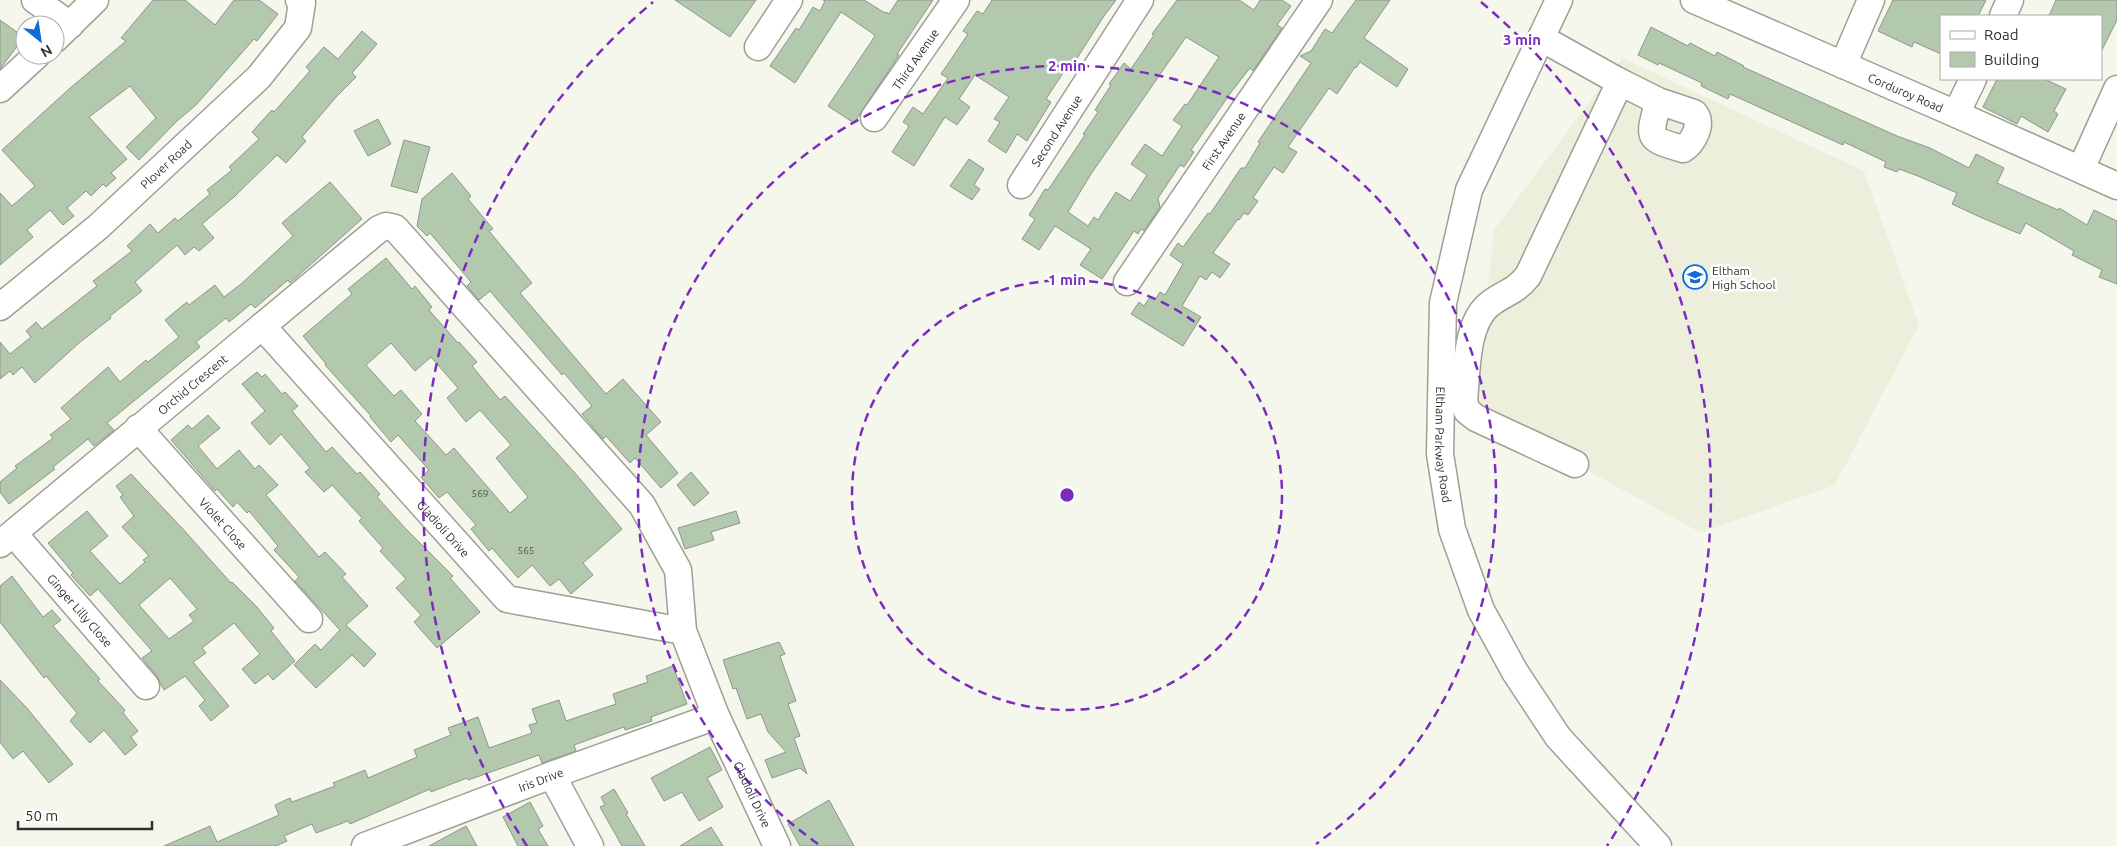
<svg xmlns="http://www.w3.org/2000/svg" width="2117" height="846" font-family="Ubuntu,sans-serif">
	<rect width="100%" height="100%" fill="#f6f7ec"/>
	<path fill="#edefdc" d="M 1622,58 L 1864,171 L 1919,325 L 1835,485 L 1701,533 L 1474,408 L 1494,230 Z"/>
	<g fill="#b3c9ae" stroke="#8e958c" fill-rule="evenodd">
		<path d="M 153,0 L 185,0 L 215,25 L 234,0 L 259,0 L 278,14 L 257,41 L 254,39 L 196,105 L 177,121 L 139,160 L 126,147 L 156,118 L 130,86 L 89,117 L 127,159 L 111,173 L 116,178 L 106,187 L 103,184 L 91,196 L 86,191 L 67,208 L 74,216 L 63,225 L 50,210 L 27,230 L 33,237 L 0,265 L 0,193 L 12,206 L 35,186 L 2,150 L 69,89 L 126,41 L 121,38 Z"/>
		<path d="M 675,0 L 756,0 L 730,37 Z"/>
		<path d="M 823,0 L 864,0 L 885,13 L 886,12 L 889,14 L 898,0 L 933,0 L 897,54 L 899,55 L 854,123 L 828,106 L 875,36 L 872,33 L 841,12 L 795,83 L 770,66 L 796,28 L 799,30 L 813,7 L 820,11 L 825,1 Z"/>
		<path d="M 992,0 L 1116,0 L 1104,16 L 1072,66 L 1069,64 L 1046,99 L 1051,102 L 1027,141 L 1017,134 L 1006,153 L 988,141 L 1000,122 L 994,119 L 1009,97 L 975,75 L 959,99 L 970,107 L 957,125 L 945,117 L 914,166 L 892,152 L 909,126 L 903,122 L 913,107 L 923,114 L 948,78 L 941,74 L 968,34 L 963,31 L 977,11 L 983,14 Z"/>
		<path d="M 1177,0 L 1239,0 L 1254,10 L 1260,0 L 1282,0 L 1291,6 L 1277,25 L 1282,28 L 1253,71 L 1250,68 L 1232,91 L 1191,150 L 1194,152 L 1184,167 L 1180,165 L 1158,198 L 1160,207 L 1144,231 L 1141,229 L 1138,234 L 1134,231 L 1102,279 L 1080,265 L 1091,249 L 1055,226 L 1039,250 L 1022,239 L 1035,219 L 1029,215 L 1045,189 L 1048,190 L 1085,135 L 1083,134 L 1098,112 L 1095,110 L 1111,85 L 1109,84 L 1124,63 L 1131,69 L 1154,35 L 1152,34 ZM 1186,37 L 1219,57 L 1187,105 L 1185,104 L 1173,120 L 1182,126 L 1162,156 L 1145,144 L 1131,164 L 1147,175 L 1130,201 L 1116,192 L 1098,220 L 1094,217 L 1088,226 L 1068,212 L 1091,174 Z"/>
		<path d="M 1356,0 L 1390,0 L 1364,38 L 1408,69 L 1397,87 L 1360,62 L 1356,68 L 1355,67 L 1337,94 L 1329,88 L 1288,147 L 1297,152 L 1283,173 L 1274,167 L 1253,198 L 1258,201 L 1248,215 L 1244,213 L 1239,220 L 1238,219 L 1213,253 L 1230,264 L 1220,278 L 1212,272 L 1206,280 L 1200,276 L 1182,306 L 1201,317 L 1183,346 L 1131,314 L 1139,302 L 1144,306 L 1150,297 L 1155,300 L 1160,292 L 1165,295 L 1183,264 L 1170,255 L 1178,243 L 1183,247 L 1208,213 L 1210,214 L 1241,168 L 1245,168 L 1260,143 L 1258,142 L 1311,63 L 1300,56 L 1311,51 L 1325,29 L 1332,33 Z"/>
		<path d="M 1893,0 L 1986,0 L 1978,16 L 1941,16 L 1941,54 L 1914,42 L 1912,47 L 1878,31 Z"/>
		<path d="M 2056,0 L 2117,0 L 2117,20 L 2101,52 L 2101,16 L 2049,16 Z"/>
		<path d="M 0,20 L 24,37 L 0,69 Z"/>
		<path d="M 1651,27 L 1688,46 L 1690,43 L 1715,56 L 1717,52 L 1744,66 L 1743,67 L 1897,136 L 1930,148 L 1969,168 L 1976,154 L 2004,168 L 1997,183 L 2058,210 L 2059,208 L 2087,225 L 2094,210 L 2117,221 L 2117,284 L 2099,277 L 2102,270 L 2072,255 L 2074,251 L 2026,223 L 2020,234 L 1980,217 L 1952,204 L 1957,193 L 1918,176 L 1899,169 L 1897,172 L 1884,167 L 1886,162 L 1844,142 L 1843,145 L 1730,94 L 1728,99 L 1701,86 L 1702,83 L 1659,63 L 1658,65 L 1638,55 Z"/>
		<path d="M 362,31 L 377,44 L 352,73 L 356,77 L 337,96 L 302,137 L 306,141 L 286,163 L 277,155 L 234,197 L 202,224 L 214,238 L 199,251 L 194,247 L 185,255 L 177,245 L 135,282 L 142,291 L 110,316 L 111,318 L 79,343 L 35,383 L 22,367 L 13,375 L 10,371 L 0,379 L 0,342 L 10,354 L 31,337 L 26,331 L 36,322 L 42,329 L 97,286 L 93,281 L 132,251 L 127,246 L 150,224 L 158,233 L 175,218 L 178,221 L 210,194 L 207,190 L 232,170 L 229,167 L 259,139 L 252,132 L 272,110 L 274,112 L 310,71 L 306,67 L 324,47 L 338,59 Z"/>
		<path d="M 1997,79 L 2044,79 L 2066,89 L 2054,111 L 2058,114 L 2048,132 L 2021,116 L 2017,124 L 1983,107 Z"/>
		<path d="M 378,119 L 391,144 L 368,156 L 354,131 Z"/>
		<path d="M 404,140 L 430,147 L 417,193 L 391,186 Z"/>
		<path d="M 969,159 L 984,169 L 974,185 L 980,189 L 972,200 L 950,186 Z"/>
		<path d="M 452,173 L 471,196 L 468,199 L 493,229 L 489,231 L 532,283 L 520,293 L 606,394 L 623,379 L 661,422 L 646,435 L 678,473 L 661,488 L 635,458 L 630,463 L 606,436 L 603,439 L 582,414 L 592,406 L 564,373 L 562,375 L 490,291 L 479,300 L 467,286 L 471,282 L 430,233 L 427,236 L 417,226 L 422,199 Z"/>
		<path d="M 330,182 L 362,219 L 290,283 L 288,280 L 255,308 L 251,304 L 229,322 L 226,318 L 196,342 L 200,347 L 107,423 L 114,430 L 94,446 L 88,439 L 53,467 L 55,469 L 9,504 L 0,492 L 0,482 L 17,468 L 15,466 L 53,438 L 50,435 L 71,419 L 61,408 L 108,367 L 120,382 L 146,360 L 148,362 L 179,337 L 165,320 L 187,302 L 189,305 L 215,285 L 224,297 L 241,284 L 293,236 L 282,223 Z"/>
		<path d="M 386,258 L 412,289 L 415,286 L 432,307 L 429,310 L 458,343 L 459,342 L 477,362 L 472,366 L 500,400 L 505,396 L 575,473 L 622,529 L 583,563 L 593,575 L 571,594 L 559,579 L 550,586 L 532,565 L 518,578 L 492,548 L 489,551 L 471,529 L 476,525 L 447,492 L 439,498 L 421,477 L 429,470 L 398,435 L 391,442 L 370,417 L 371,416 L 325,365 L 326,364 L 303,336 L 352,294 L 348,289 ZM 391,343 L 415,371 L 431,357 L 458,388 L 447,398 L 466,422 L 480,410 L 511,445 L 496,458 L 528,497 L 510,513 L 454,448 L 446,455 L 415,421 L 422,414 L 401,390 L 394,396 L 366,365 Z"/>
		<path d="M 257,372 L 262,377 L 265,374 L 282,394 L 285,392 L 298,406 L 292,411 L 326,452 L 332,447 L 357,474 L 360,472 L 380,494 L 377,497 L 405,528 L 453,576 L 450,578 L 480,612 L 437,648 L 414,622 L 421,615 L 396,588 L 406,579 L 380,551 L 383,548 L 359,521 L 362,518 L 332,485 L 324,492 L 305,472 L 310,468 L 281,434 L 270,445 L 251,423 L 265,411 L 242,384 Z"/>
		<path d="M 208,415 L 220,428 L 198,446 L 217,469 L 239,450 L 255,469 L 259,465 L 278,485 L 266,495 L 319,557 L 325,552 L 346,574 L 342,577 L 368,606 L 346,625 L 376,654 L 364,667 L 352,655 L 316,688 L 294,665 L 315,644 L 321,650 L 340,630 L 295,581 L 299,577 L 274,550 L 278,546 L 249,511 L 247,513 L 237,502 L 233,507 L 217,489 L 215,491 L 171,440 L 188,425 L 192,429 Z"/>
		<path d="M 691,472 L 709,493 L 694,506 L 677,485 Z"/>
		<path d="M 131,474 L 182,528 L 231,583 L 232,582 L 256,606 L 274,628 L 271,631 L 295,661 L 273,680 L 268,674 L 255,684 L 242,669 L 260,654 L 234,623 L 202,648 L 206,653 L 193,662 L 229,706 L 211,721 L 199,706 L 205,700 L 185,676 L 164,690 L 157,676 L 142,658 L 152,651 L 98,589 L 90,596 L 71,575 L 73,573 L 48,543 L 87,511 L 108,536 L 90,551 L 120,584 L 145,562 L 143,560 L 149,556 L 122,527 L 134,516 L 120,497 L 123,495 L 116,486 ZM 170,578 L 197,609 L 189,615 L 194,621 L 169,639 L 139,605 Z"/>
		<path d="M 736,511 L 740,523 L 711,532 L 714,540 L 685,549 L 678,528 Z"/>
		<path d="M 12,576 L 43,617 L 52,610 L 61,620 L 53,626 L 100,679 L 98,681 L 125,710 L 123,713 L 138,731 L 131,737 L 137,745 L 125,755 L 104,730 L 90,743 L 70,721 L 77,713 L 46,676 L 44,678 L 0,622 L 0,586 Z"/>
		<path d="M 779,642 L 785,654 L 780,656 L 796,701 L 788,704 L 800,736 L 794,738 L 807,774 L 800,768 L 772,778 L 765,760 L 786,752 L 768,732 L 761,714 L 747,719 L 736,688 L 733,689 L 723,660 Z"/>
		<path d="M 673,666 L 687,704 L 651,717 L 652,721 L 625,730 L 624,727 L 574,745 L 576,751 L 542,763 L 539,755 L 468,780 L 467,778 L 431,792 L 430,789 L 350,824 L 348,821 L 316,833 L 312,824 L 284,836 L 287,841 L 276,846 L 164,846 L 210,826 L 217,842 L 279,815 L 275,805 L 290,798 L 292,802 L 335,786 L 333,783 L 365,770 L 368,778 L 417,757 L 414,750 L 451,735 L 448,728 L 478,717 L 489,748 L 532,733 L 529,725 L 537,723 L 532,709 L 559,700 L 566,721 L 616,704 L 613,694 L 648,682 L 646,676 Z"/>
		<path d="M 0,680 L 26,707 L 73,764 L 49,783 L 23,751 L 13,759 L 0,742 Z"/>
		<path d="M 710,747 L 722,770 L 707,778 L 723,807 L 699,821 L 682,792 L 664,801 L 651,778 Z"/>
		<path d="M 614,789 L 628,813 L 626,814 L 645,846 L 622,846 L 600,807 L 605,805 L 601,797 Z"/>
		<path d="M 829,800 L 854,846 L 800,846 L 788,824 Z"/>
		<path d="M 530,802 L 543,826 L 538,829 L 548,846 L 518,846 L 503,817 Z"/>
		<path d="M 466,826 L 477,846 L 429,846 Z"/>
		<path d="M 711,827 L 723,846 L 680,846 Z"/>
	</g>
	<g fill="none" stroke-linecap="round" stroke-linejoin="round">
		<g stroke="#9e9f95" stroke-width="29">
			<g id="minor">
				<path d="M 35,0 L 70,25"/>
				<path id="s1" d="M 1559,0 L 1469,190 L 1443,303 L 1440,454 L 1452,529 L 1481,610 L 1515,672 L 1558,737 L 1658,846"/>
				<path id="s2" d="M 1694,0 L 1956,114 L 2117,186"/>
				<path d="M 2003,16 L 2010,0"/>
				<path d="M 1541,38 L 1620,82 L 1528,276 C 1515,292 1506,292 1491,303 C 1465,322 1467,372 1464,401 L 1467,411 L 1476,418 L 1575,464"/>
				<path d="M 55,39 L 95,0"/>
				<path d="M 758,47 L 789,0"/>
				<path d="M 1843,65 L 1871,0"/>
				<path d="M 1620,82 L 1658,101 L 1694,113 C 1704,123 1693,143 1683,149 C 1644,138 1650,138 1658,101"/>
				<path d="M 0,89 L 37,55"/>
				<path d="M 1956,114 L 1973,79"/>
				<path id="s3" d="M 874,118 L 956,0"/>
				<path d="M 2081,169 L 2117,89"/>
				<path id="s4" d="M 1021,185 L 1140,0"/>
				<path id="s5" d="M 1127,282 L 1319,0"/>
				<path id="s6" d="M 0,307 L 98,227 L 259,77 L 298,28 L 302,3 L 299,0"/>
				<path id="s7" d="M 262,326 L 507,599 L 683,631"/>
				<path id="s8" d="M 138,428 L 309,619"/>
				<path id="s9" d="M 14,534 L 146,686"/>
				<path id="s10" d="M 0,544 L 379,229 L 386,226 L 395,228 L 642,505 L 678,570 L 683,631 L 716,716 L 777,846"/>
				<path d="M 552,775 L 590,846"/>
				<path id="s11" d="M 365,846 L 552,775 L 716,716"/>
			</g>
		</g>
		<use href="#minor" stroke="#fff" stroke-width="26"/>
	</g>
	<g fill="none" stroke="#7b2cbf" stroke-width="2.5" stroke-dasharray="9 6">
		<circle cx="1067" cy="495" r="215"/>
		<path d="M818 844A429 429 0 1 1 1316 844"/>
		<path d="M527 846A644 644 0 0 1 653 2M1481 2A644 644 0 0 1 1607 846"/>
	</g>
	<defs>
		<g id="school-ring" transform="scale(1.25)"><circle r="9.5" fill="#fff" stroke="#126ad4" stroke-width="1.5"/><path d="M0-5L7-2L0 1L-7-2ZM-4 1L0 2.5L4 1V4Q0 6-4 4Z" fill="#126ad4"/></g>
	</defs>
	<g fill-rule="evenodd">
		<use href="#school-ring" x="1695" y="277"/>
	</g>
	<g text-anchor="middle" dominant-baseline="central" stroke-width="5" stroke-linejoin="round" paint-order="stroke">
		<g font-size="10" fill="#51564c">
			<text x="480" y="493">569</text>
			<text x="526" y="550">565</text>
		</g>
		<g font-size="12" fill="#30302c" stroke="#fff">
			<text stroke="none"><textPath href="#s3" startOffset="72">Third Avenue</textPath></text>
			<text stroke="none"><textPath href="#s2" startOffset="231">Corduroy Road</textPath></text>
			<text stroke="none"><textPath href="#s4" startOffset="65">Second Avenue</textPath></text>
			<text stroke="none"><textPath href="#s5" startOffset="171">First Avenue</textPath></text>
			<text stroke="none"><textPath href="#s6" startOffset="219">Plover Road</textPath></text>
			<text stroke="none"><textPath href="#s10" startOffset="250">Orchid Crescent</textPath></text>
			<text stroke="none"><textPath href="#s1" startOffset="468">Eltham Parkway Road</textPath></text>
			<text stroke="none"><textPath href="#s8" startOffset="128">Violet Close</textPath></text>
			<text stroke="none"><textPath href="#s7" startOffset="272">Gladioli Drive</textPath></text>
			<text stroke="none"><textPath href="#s9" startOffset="101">Ginger Lilly Close</textPath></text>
			<text stroke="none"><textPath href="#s11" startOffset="188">Iris Drive</textPath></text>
			<text stroke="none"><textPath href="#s10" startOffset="1194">Gladioli Drive</textPath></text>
		</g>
		<g font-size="12" fill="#30302c" stroke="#fff" text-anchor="start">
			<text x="1712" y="270">Eltham<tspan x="1712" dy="14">High School</tspan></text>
		</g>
	</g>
	<circle cx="1067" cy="495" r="8" fill="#7b2cbf" stroke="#fff" stroke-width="2.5"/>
	<g font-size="15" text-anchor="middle" font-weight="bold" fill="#7b2cbf" stroke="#fff" stroke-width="5" stroke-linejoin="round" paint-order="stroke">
		<text x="1522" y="45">3 min</text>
		<text x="1067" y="71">2 min</text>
		<text x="1067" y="285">1 min</text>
	</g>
	<rect x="1940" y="15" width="162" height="65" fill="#ffffff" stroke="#acacab"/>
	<rect x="1950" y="31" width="25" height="8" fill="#ffffff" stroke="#acacab"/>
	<text x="1984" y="40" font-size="15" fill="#30302c">Road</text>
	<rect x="1950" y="52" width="25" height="15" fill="#b3c9ae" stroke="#acacab"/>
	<text x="1984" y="65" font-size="15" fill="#30302c">Building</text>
	<g transform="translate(40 40) rotate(150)"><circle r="24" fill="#ffffff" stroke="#acacab"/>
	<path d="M0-4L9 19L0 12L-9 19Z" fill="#126ad4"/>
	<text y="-8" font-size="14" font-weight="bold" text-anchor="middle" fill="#30302c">N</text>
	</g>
	<path d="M18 821v8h134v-8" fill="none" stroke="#30302c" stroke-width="2.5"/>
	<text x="25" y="821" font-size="15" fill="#30302c" stroke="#ffffff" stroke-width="4" paint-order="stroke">50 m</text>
</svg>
